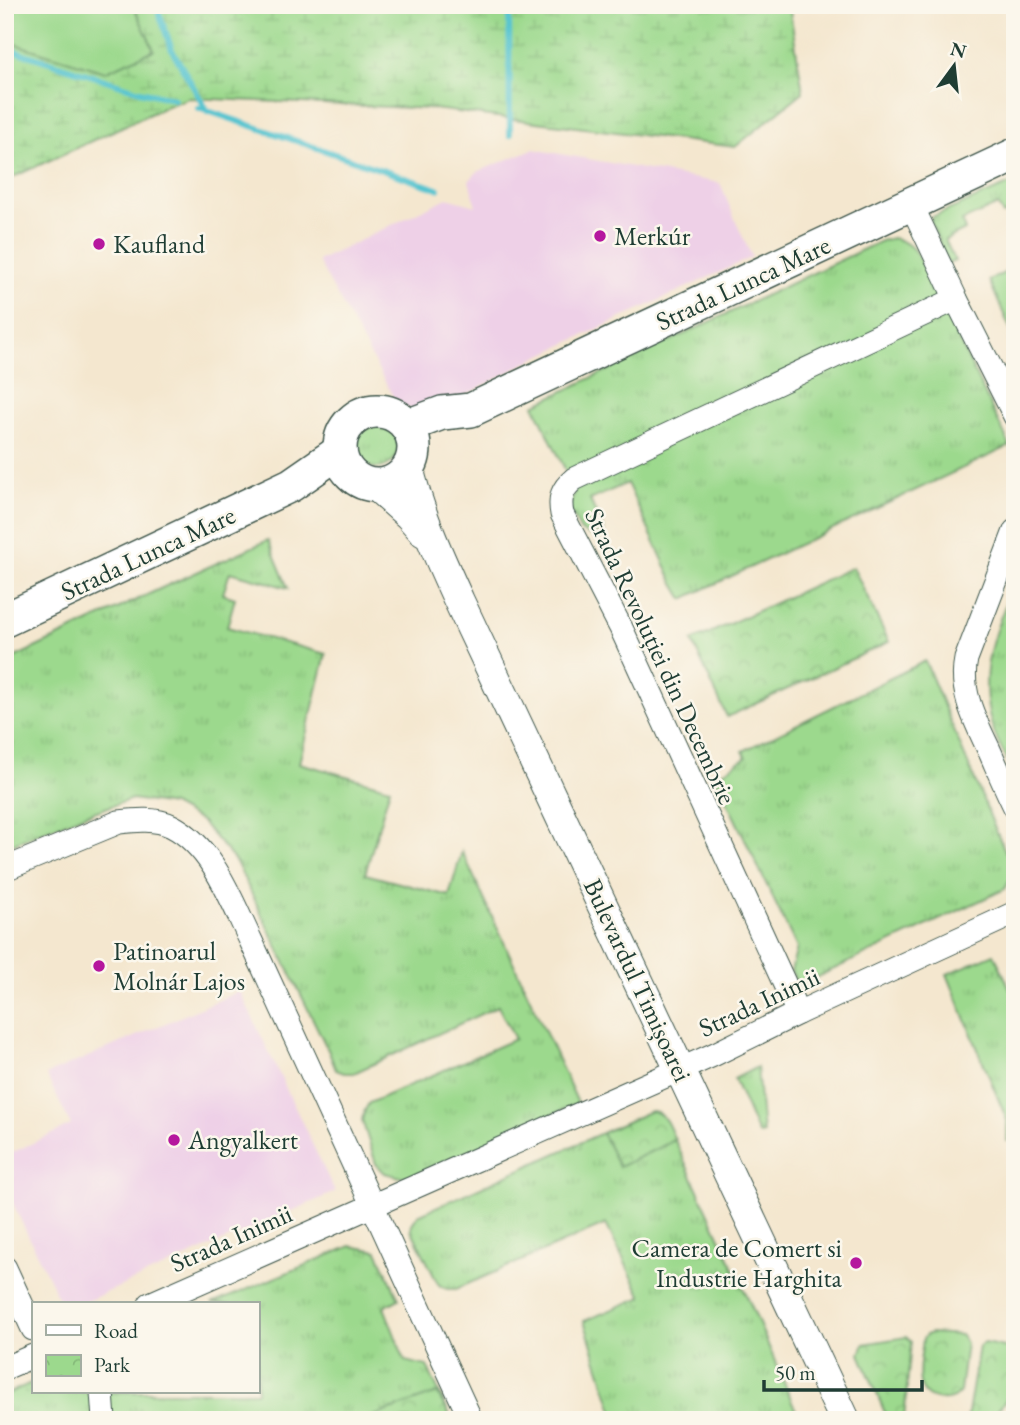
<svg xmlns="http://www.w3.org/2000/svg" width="1020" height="1425" font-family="'EB Garamond',serif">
	<defs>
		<pattern id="grass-tufts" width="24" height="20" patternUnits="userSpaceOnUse" patternTransform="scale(1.75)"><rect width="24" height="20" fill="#9cd98d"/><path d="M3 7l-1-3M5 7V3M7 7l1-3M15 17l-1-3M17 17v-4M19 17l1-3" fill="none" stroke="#86bb7a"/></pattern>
		<pattern id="wetland-marsh" width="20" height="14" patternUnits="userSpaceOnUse" patternTransform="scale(1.75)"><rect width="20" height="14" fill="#9cd98d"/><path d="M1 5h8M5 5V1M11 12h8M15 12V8" fill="none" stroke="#86bb7a"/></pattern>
		<pattern id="park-crowns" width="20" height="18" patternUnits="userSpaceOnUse" patternTransform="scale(1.75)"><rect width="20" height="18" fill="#9cd98d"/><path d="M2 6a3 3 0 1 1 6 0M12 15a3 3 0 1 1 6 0" fill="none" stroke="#86bb7a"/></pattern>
	</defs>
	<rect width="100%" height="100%" fill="#fbf7ec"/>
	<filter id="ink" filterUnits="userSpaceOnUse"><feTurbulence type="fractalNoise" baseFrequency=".0143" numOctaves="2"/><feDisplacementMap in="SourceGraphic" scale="14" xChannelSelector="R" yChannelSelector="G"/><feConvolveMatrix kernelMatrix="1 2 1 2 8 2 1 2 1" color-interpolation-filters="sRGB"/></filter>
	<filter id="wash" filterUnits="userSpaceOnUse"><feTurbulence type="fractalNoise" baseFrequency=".00686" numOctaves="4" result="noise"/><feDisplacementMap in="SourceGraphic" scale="28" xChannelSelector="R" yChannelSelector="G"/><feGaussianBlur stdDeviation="1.57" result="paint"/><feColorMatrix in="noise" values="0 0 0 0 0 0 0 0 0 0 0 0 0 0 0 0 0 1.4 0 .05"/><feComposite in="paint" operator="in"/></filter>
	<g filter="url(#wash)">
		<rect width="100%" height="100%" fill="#f4e7cf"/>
		<g fill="#eed0e7">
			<path d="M 533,149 L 720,183 L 736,222 L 752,257 L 533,359 L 432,413 L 414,412 L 395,400 L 318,261 L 447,198 L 476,206 L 469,181 L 477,172 Z"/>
			<path d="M 240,991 L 335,1192 L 80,1304 L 61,1304 L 5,1187 L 5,1156 L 71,1125 L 46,1075 Z"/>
		</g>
		<g fill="url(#grass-tufts)" stroke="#5e8b60" stroke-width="2">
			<path d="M 1015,182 L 1015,210 L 1003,215 L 998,205 L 962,221 L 965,230 L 945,240 L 955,261 L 948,264 L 930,220 L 932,217 Z"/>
			<path d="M 892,238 C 905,241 912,246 919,257 L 1010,446 L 683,599 L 674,584 L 627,483 L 590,500 L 604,531 L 589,535 L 581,531 L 569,509 L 575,490 L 534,405 L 881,241 Z"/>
			<path d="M 1015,268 L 1015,340 L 989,280 Z"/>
			<circle cx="377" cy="447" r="21"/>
			<path d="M 268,540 L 288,588 L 230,572 L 223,594 L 235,598 L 227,627 L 326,654 L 299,763 L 390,788 L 365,874 L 449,896 L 462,851 L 578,1103 L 413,1176 L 400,1177 L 385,1173 L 376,1164 L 362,1120 L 364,1112 L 369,1103 L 515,1039 L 498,1006 L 354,1073 L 344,1073 L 336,1070 L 328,1050 L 236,862 L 201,821 L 172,805 L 132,799 L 79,817 L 7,846 L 10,834 L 5,833 L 5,662 L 166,586 Z"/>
			<path d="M 1015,581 L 1015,775 C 1007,759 997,743 992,726 C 976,671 995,631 1015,581 Z"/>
			<path d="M 925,661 L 997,833 L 1006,853 L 1015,854 C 1015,871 1013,875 1005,889 L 798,986 L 791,971 L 797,948 L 715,777 L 746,757 L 743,751 Z"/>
			<path d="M 994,954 L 1015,999 L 1015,1141 L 1007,1141 L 1007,1120 L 947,974 Z"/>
			<path d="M 757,1067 L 763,1133 L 758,1134 L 734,1079 Z"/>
			<path d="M 651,1111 L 657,1112 L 666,1121 L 751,1305 L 800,1420 L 616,1420 L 584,1321 L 642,1297 L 606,1224 L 456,1289 C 448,1290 441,1289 437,1282 L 411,1229 L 412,1224 L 418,1215 Z"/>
			<path d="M 351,1246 L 377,1251 L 399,1299 L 384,1307 L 405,1361 L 427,1366 L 452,1420 L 5,1420 L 5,1395 L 33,1382 L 33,1392 L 257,1392 L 257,1304 L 212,1304 Z"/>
		</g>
		<path fill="url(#wetland-marsh)" stroke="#5e8b60" stroke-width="2" d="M 5,5 L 789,5 L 803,92 L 735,147 L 434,109 L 189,98 L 167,106 L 5,181 Z"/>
		<g fill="url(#park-crowns)" stroke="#5e8b60" stroke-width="2">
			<path d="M 853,567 L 889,642 L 727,717 L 692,641 Z"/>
			<path d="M 651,1111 C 666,1113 669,1127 675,1140 L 619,1167 L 602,1133 Z"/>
			<path d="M 931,1333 L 961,1335 L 966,1343 L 960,1392 C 955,1399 949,1401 941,1400 C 909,1398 921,1361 923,1339 L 926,1335 Z"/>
			<path d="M 906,1337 L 911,1342 L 904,1420 L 888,1420 L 860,1354 L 864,1344 Z"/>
			<path d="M 984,1343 L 1015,1349 L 1015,1388 L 990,1420 L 967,1420 L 979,1346 Z"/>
			<path d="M 437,1393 L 452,1420 L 363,1420 Z"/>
		</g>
		<path fill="#9cd98d" stroke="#5e8b60" stroke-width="2" d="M 5,5 L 133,5 L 154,50 L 105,72 L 5,41 Z"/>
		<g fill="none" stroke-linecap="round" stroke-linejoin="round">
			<g stroke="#58c5d0" stroke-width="6">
				<path d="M 156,5 L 172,50 L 208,112"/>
				<path d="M 509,5 L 510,135"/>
				<path d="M 5,48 L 140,91 L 174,99"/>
				<path d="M 199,108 L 438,189"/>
			</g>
		</g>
	</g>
	<g filter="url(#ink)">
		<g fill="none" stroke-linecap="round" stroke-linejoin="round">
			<g stroke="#3f564b" stroke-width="25">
				<g id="minor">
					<path d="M 911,204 L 956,299 L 1015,416"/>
					<path d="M 1015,531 L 966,659 C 959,692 976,722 990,752 C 998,770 1006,789 1015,807"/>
					<path d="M 5,869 L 119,822 C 136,820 156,818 172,826 C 213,847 232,902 251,941 L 471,1420"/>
					<path d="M 798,1013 L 621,628 L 562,514 C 559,498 562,489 574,479 L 956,299"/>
					<path d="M 5,1268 L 33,1329"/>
					<path d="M 150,1304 L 713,1055 L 798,1013 L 1015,913"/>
					<path d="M 5,1368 L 33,1356"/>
					<path d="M 102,1392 L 104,1420"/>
				</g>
			</g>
			<g stroke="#3f564b" stroke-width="32">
				<g id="tertiary">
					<path d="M 408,467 C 419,514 439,557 459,601 L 845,1420"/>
					<path d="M 374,484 L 409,515 L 424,532"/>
				</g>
			</g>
			<g stroke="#3f564b" stroke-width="36">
				<g id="secondary">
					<circle cx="377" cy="448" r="37"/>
					<path d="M 407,426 L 442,413 L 471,410 L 1015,155"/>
					<path d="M 5,620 L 291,485 L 340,451"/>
				</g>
			</g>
			<use href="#minor" stroke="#fff" stroke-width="23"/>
			<use href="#tertiary" stroke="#fff" stroke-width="30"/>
			<use href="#secondary" stroke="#fff" stroke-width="33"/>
		</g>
	</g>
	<g fill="#b5179e" stroke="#fbf7ec" stroke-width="2.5">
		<circle cx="600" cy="236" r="7"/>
		<circle cx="99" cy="244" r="7"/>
		<circle cx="99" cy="966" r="7"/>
		<circle cx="174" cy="1140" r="7"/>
		<circle cx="856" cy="1263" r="7"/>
	</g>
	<g text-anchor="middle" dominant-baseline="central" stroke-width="5" stroke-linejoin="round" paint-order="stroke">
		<g font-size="26" fill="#1f3d34" stroke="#fbf7ec" text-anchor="start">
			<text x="614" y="236">Merkúr</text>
			<text x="113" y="244">Kaufland</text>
			<text x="113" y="951">Patinoarul<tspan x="113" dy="30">Molnár Lajos</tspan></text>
			<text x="188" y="1140">Angyalkert</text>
			<text x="842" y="1248" text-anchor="end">Camera de Comert si<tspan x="842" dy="30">Industrie Harghita</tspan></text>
		</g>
		<g font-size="26" fill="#1f3d34" stroke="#fbf7ec">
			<text transform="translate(743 283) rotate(-25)">Strada Lunca Mare</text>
			<text transform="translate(148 553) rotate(-25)">Strada Lunca Mare</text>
			<text transform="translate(661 656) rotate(65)">Strada Revoluției din Decembrie</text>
			<text transform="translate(638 980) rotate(65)">Bulevardul Timișoarei</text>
			<text transform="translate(759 1002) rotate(-25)">Strada Inimii</text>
			<text transform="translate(231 1238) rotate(-24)">Strada Inimii</text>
		</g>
	</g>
	<rect width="1020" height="1425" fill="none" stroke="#fbf7ec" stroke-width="28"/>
	<rect x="32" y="1302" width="228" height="91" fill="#fbf7ec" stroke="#a3ada2" stroke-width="2"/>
	<rect x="46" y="1325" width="35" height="10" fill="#ffffff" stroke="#a3ada2" stroke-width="2"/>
	<text x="94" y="1338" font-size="21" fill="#1f3d34">Road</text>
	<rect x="46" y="1355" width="35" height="21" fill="url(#park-crowns)" stroke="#a3ada2" stroke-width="2"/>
	<text x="94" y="1372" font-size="21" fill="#1f3d34">Park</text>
	<g transform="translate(954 66) rotate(15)" stroke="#fbf7ec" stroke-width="5" paint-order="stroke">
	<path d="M0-5L12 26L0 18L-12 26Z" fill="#1f3d34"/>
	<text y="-10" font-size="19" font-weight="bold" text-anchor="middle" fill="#1f3d34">N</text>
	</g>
	<path d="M764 1380v10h158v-10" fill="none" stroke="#1f3d34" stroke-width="3.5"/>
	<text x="775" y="1380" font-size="21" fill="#1f3d34" stroke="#fbf7ec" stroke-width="5" paint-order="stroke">50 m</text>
</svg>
